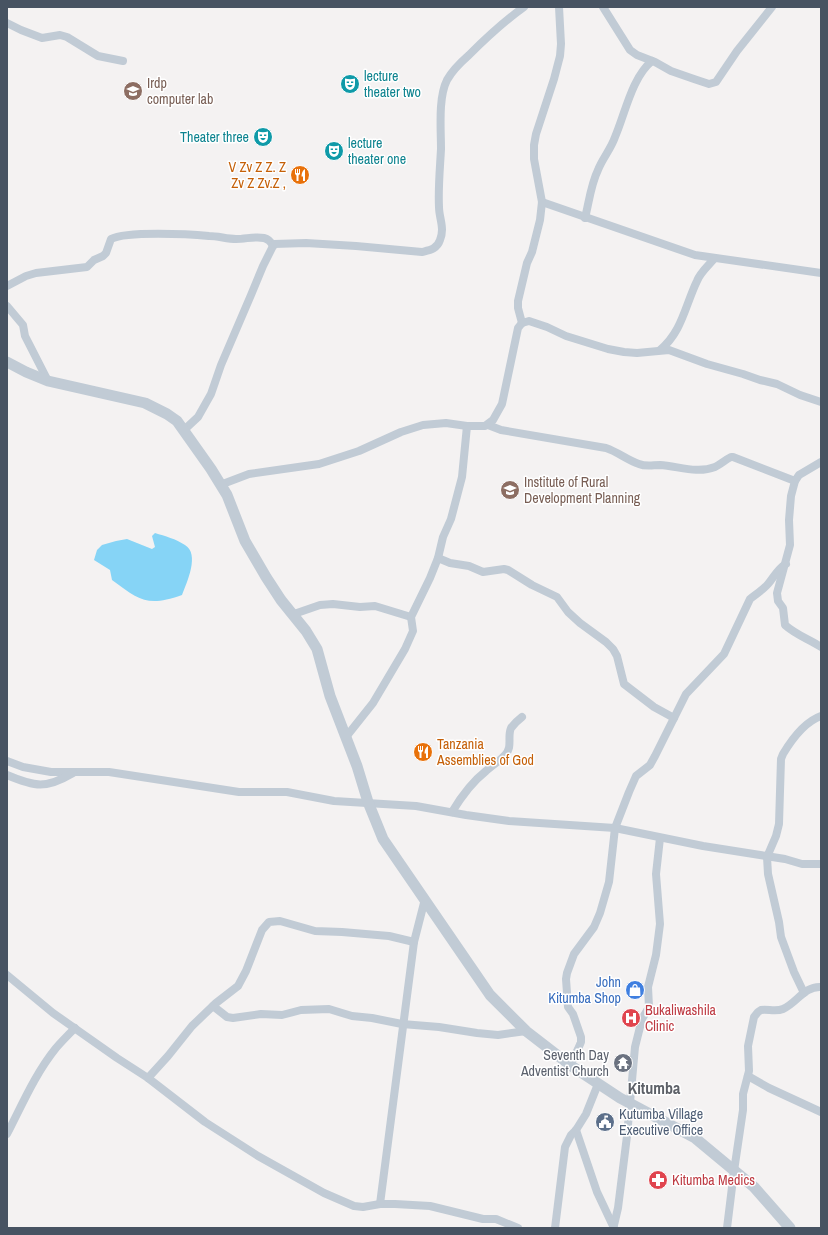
<svg xmlns="http://www.w3.org/2000/svg" width="828" height="1235" font-family="'Archivo Narrow',sans-serif">
	<rect width="100%" height="100%" fill="#f4f2f2"/>
	<path fill="#86d4f6" d="M 155,533 C 165,536 176,539 185,545 C 200,554 187,582 182,595 C 148,607 140,601 112,580 L 110,570 L 94,560 L 97,550 L 102,545 L 116,541 L 127,539 L 152,549 L 155,547 L 152,536 Z"/>
	<g fill="none" stroke-linecap="round" stroke-linejoin="round">
		<g stroke="#c1cbd5" stroke-width="8">
			<path d="M 603,7 L 630,50 L 637,55 L 655,62 L 671,71 L 694,79 L 709,84 L 716,82 L 737,51 L 772,7"/>
			<path d="M 7,23 L 21,30 L 42,38 L 60,35 L 67,37 L 98,56 L 123,61"/>
			<path d="M 542,202 L 695,255 L 821,273"/>
			<path d="M 585,218 C 589,202 591,184 598,170 C 602,159 611,149 615,137 C 625,114 632,77 652,61"/>
			<path d="M 7,286 L 26,276 L 36,273 L 87,267 L 94,260 L 103,256 L 106,253 L 111,239 C 126,231 189,234 209,236 C 218,236 227,239 236,239 C 246,239 255,236 264,238 C 269,239 271,242 273,246"/>
			<path d="M 7,306 L 23,325 L 25,336 L 48,381"/>
			<path d="M 522,323 L 518,308 L 518,301 L 527,263 L 532,252 L 540,220 L 542,202 L 534,159 L 534,145 L 536,134 L 554,79 L 560,56 L 561,44 L 559,7"/>
			<path d="M 660,350 C 682,332 685,306 697,281 C 700,273 708,266 714,259"/>
			<path d="M 488,425 L 501,430 L 606,448 C 618,452 627,460 639,464 C 646,467 653,465 660,465 C 678,466 697,474 715,467 C 721,464 725,460 731,457 L 733,457 L 795,481"/>
			<path d="M 184,430 L 198,417 L 211,394 L 221,365 L 251,295 L 263,266 L 274,244 L 306,243 L 356,246 L 422,252 C 430,250 437,249 440,240 C 445,228 439,218 439,207 C 438,188 440,168 441,149 C 441,129 438,98 447,80 C 452,71 461,62 469,55 C 487,37 503,22 524,7"/>
			<path d="M 821,462 L 799,475 L 795,481 L 791,496 L 789,520 L 790,545 L 777,593 L 778,601 L 783,608 L 785,625 C 796,635 809,639 821,647"/>
			<path d="M 220,485 L 249,474 L 319,464 L 359,451 L 401,432 L 423,425 L 446,423 L 467,426 L 485,426 L 493,420 L 502,404 L 518,328 L 522,323 L 529,321 L 547,327 L 566,336 L 608,349 L 624,352 L 637,353 L 669,350 L 707,364 L 743,374 L 760,380 L 777,384 L 800,395 L 821,402"/>
			<path d="M 438,558 L 450,563 L 469,566 L 483,572 L 504,569 L 508,570 L 532,585 L 557,597 L 568,612 L 580,623 L 606,642 L 613,649 L 617,656 L 624,684 L 654,707 L 674,718"/>
			<path d="M 294,614 L 320,605 L 333,604 L 360,607 L 375,606 L 411,617"/>
			<path d="M 346,737 L 373,703 L 405,649 L 413,631 L 411,617 L 430,578 L 438,558 L 443,537 L 451,519 L 462,477 L 467,426"/>
			<path d="M 7,761 L 23,767 L 51,772 L 109,772 L 239,792 L 287,792 L 334,801 L 416,806 L 466,815 L 509,821 L 615,828 L 703,846 L 785,859 L 802,864 L 821,864"/>
			<path d="M 7,775 C 35,787 46,789 73,773"/>
			<path d="M 452,812 C 461,797 472,782 486,771 C 492,765 500,761 505,755 C 513,747 507,737 511,728 C 514,724 518,720 522,717"/>
			<path d="M 7,975 L 53,1013 L 117,1058 L 148,1078 L 205,1122 L 258,1156 L 324,1193 L 354,1206 L 363,1207 L 380,1204 L 395,1204 L 430,1206 L 483,1219 L 496,1219 L 518,1228"/>
			<path d="M 804,993 L 794,972 L 781,937 L 779,922 L 768,874 L 767,857 L 776,836 L 779,824 L 781,759 L 783,754 C 792,739 804,722 821,716"/>
			<path d="M 213,1006 L 227,1017 L 233,1018 L 261,1014 L 282,1015 L 301,1010 L 329,1009 L 352,1016 L 372,1018 L 402,1024 L 439,1027 L 477,1033 L 498,1035 L 526,1031"/>
			<path d="M 570,1065 L 578,1049 L 581,1042 L 581,1037 L 573,1014 L 568,1007 L 566,979 L 567,973 L 574,954 L 594,927 L 600,913 L 609,882 L 615,828 L 629,792 L 636,776 L 650,765 L 655,756 L 686,694 L 724,654 L 750,599 C 756,594 763,590 768,584 C 774,577 778,568 786,564"/>
			<path d="M 748,1076 L 769,1088 L 821,1112"/>
			<path d="M 148,1078 L 168,1056 L 192,1026 L 216,1003 L 238,986 L 246,971 L 262,930 L 269,922 L 280,921 L 315,931 L 342,932 L 389,936 L 414,942"/>
			<path d="M 576,1130 L 597,1192 L 614,1228"/>
			<path d="M 7,1134 C 22,1105 35,1074 56,1048 C 62,1041 68,1035 75,1028"/>
			<path d="M 380,1204 L 414,942 L 425,899"/>
			<path d="M 614,1225 L 618,1208 L 627,1136 L 635,1047 L 642,1019 L 649,1007 L 648,987 L 656,955 L 660,924 L 656,874 L 660,838"/>
			<path d="M 555,1228 L 565,1147 L 571,1135 L 576,1130 L 586,1114 L 598,1084"/>
			<path d="M 727,1228 L 734,1171 L 743,1110 L 743,1094 L 749,1071 L 748,1046 L 754,1017 L 758,1012 L 761,1010 C 768,1009 776,1012 783,1009 C 797,1003 804,986 821,987"/>
		</g>
		<path stroke="#c1cbd5" stroke-width="11" d="M 7,362 L 26,372 L 48,381 L 145,403 L 167,414 L 177,421 L 211,469 L 227,495 L 245,541 L 266,577 L 281,600 L 306,631 L 317,649 L 330,696 L 357,766 L 368,802 L 383,839 L 490,995 L 526,1031 L 570,1065 L 620,1098 L 695,1138 L 754,1187 L 790,1228"/>
	</g>
	<defs>
		<g id="theatre-disc" transform="scale(1)"><circle r="9.5" fill="#0f9aa8" stroke="#fff"/><path d="M-5-5.5Q0-4 5-5.5V0Q5 5 0 6Q-5 5-5 0ZM-3.3-2.5H-1v1.5H-3.3ZM1-2.5H3.3v1.5H1ZM-2.8 1Q0 5.5 2.8 1Z" fill="#fff"/></g>
		<g id="university-disc" transform="scale(1)"><circle r="9.5" fill="#8d6e63" stroke="#fff"/><path d="M0-5L7-2L0 1L-7-2ZM-4 1L0 2.5L4 1V4Q0 6-4 4Z" fill="#fff"/></g>
		<g id="restaurant-disc" transform="scale(1)"><circle r="9.5" fill="#e8710a" stroke="#fff"/><path d="M-5-6h1v4h1v-4h1v4h1v-4h1v5L-1.5 .5V6h-2V.5L-5-1ZM5-6V6H3V1.5H1.5Q1.5-4 5-6Z" fill="#fff"/></g>
		<g id="shop-disc" transform="scale(1)"><circle r="9.5" fill="#3f7fe0" stroke="#fff"/><path d="M-5-2.5h2.3a2.7 3.5 0 0 1 5.4 0H5L5.5 6h-11ZM-1.5-2.5h3a1.5 2.3 0 0 0-3 0Z" fill="#fff"/></g>
		<g id="hospital-disc" transform="scale(1)"><circle r="9.5" fill="#e0444e" stroke="#fff"/><path d="M-5-5h3v3.5h4V-5h3V5h-3V1.5h-4V5h-3Z" fill="#fff"/></g>
		<g id="temple-disc" transform="scale(1)"><circle r="9.5" fill="#6b7280" stroke="#fff"/><path d="M0-6L5-2H3V0L6.5 2.5H4V6H1.5V3h-3V6H-4V2.5H-6.5L-3 0V-2H-5Z" fill="#fff"/></g>
		<g id="civic-disc" transform="scale(1)"><circle r="9.5" fill="#5c6f8a" stroke="#fff"/><path d="M-.6-6.5H3V-4.5H.6V-3L4-1V1h2V6H-6V1h2V-1L-.6-3ZM-1.2 2.5V6h2.4V2.5Z" fill="#fff"/></g>
		<g id="pharmacy-disc" transform="scale(1)"><circle r="9.5" fill="#e0444e" stroke="#fff"/><path d="M-2-6h4v4h4v4h-4v4h-4v-4h-4v-4h4Z" fill="#fff"/></g>
	</defs>
	<g fill-rule="evenodd">
		<use href="#theatre-disc" x="350" y="84"/>
		<use href="#university-disc" x="133" y="91"/>
		<use href="#theatre-disc" x="263" y="137"/>
		<use href="#theatre-disc" x="334" y="151"/>
		<use href="#restaurant-disc" x="300" y="175"/>
		<use href="#university-disc" x="510" y="490"/>
		<use href="#restaurant-disc" x="423" y="752"/>
		<use href="#shop-disc" x="635" y="990"/>
		<use href="#hospital-disc" x="631" y="1018"/>
		<use href="#temple-disc" x="623" y="1063"/>
		<use href="#civic-disc" x="605" y="1122"/>
		<use href="#pharmacy-disc" x="658" y="1180"/>
	</g>
	<g text-anchor="middle" dominant-baseline="central" stroke-width="3" stroke-linejoin="round" paint-order="stroke">
		<g font-size="14" fill="#0d838f" stroke="#fff" text-anchor="start">
			<text x="364" y="76">lecture<tspan x="364" dy="16">theater two</tspan></text>
			<text x="249" y="137" text-anchor="end">Theater three</text>
			<text x="348" y="143">lecture<tspan x="348" dy="16">theater one</tspan></text>
		</g>
		<g font-size="14" fill="#785e54" stroke="#fff" text-anchor="start">
			<text x="147" y="83">Irdp<tspan x="147" dy="16">computer lab</tspan></text>
			<text x="524" y="482">Institute of Rural<tspan x="524" dy="16">Development Planning</tspan></text>
		</g>
		<g font-size="14" fill="#c56008" stroke="#fff" text-anchor="end">
			<text x="286" y="167">V Zv Z Z. Z<tspan x="286" dy="16">Zv Z Zv.Z ,</tspan></text>
			<text x="437" y="744" text-anchor="start">Tanzania<tspan x="437" dy="16">Assemblies of God</tspan></text>
		</g>
		<g font-size="14" fill="#366cbe" stroke="#fff" text-anchor="end">
			<text x="621" y="982">John<tspan x="621" dy="16">Kitumba Shop</tspan></text>
		</g>
		<g font-size="14" fill="#be3a42" stroke="#fff" text-anchor="start">
			<text x="645" y="1010">Bukaliwashila<tspan x="645" dy="16">Clinic</tspan></text>
			<text x="672" y="1180">Kitumba Medics</text>
		</g>
		<g font-size="14" fill="#5b616d" stroke="#fff" text-anchor="end">
			<text x="609" y="1055">Seventh Day<tspan x="609" dy="16">Adventist Church</tspan></text>
		</g>
		<g font-size="14" fill="#4e5e75" stroke="#fff" text-anchor="start">
			<text x="619" y="1114">Kutumba Village<tspan x="619" dy="16">Executive Office</tspan></text>
		</g>
		<g font-size="16" font-weight="bold" fill="#5d6168" stroke="#fff">
			<text x="654" y="1088">Kitumba</text>
		</g>
	</g>
	<rect width="828" height="1235" fill="none" stroke="#475362" stroke-width="16"/>
</svg>
